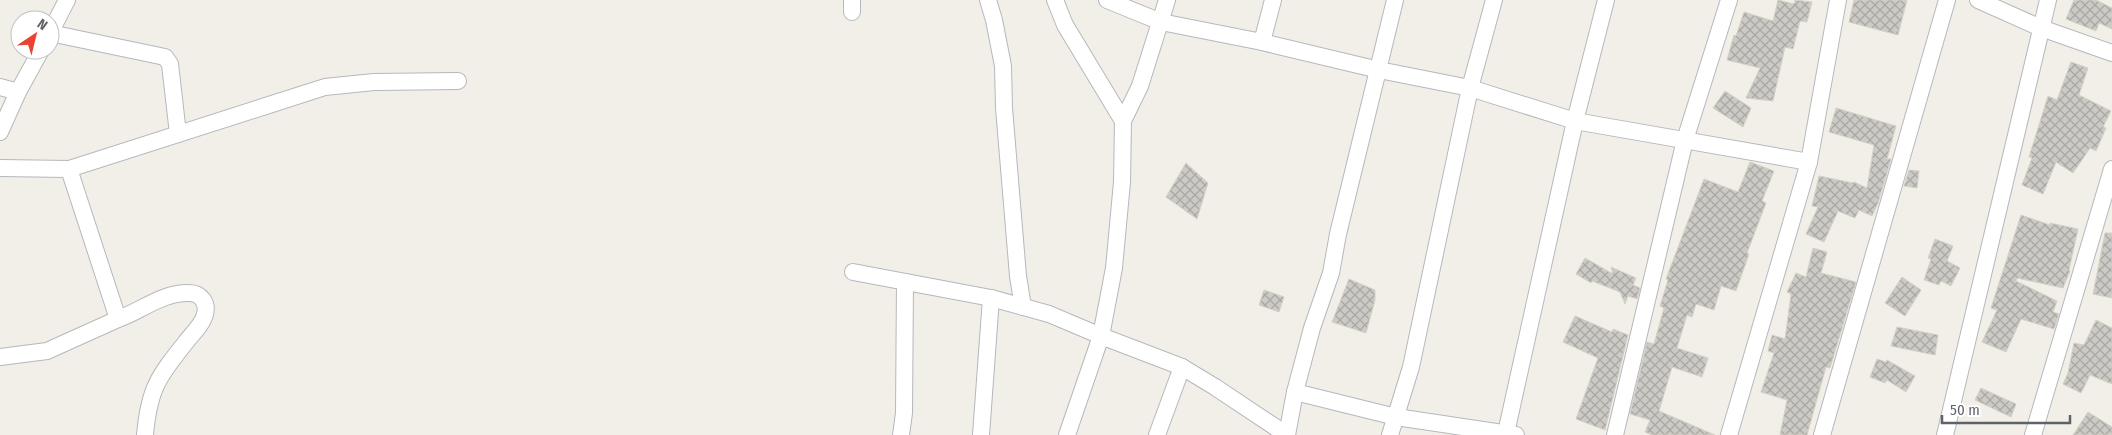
<svg xmlns="http://www.w3.org/2000/svg" width="2112" height="435" font-family="'Fira Sans Condensed',sans-serif">
	<defs>
		<pattern id="building-cross-hatch" width="8" height="8" patternUnits="userSpaceOnUse" patternTransform="scale(1.25)"><rect width="8" height="8" fill="#cccac5"/><path d="M0 0l8 8M0 8l8-8" fill="none" stroke="#a9a8a4"/></pattern>
	</defs>
	<rect width="100%" height="100%" fill="#f1efe8"/>
	<g fill="url(#building-cross-hatch)" stroke="#d6d1c6">
		<path d="M 1778,0 L 1794,4 L 1795,0 L 1812,2 L 1807,22 L 1800,21 L 1793,49 L 1785,47 L 1773,101 L 1746,98 L 1760,68 L 1727,60 L 1734,35 L 1736,36 L 1744,12 L 1773,21 Z"/>
		<path d="M 1854,0 L 1907,0 L 1898,35 L 1849,22 Z"/>
		<path d="M 2074,0 L 2096,0 L 2112,8 L 2112,29 L 2099,23 L 2096,31 L 2066,19 Z"/>
		<path d="M 2071,62 L 2088,68 L 2079,95 L 2111,111 L 2103,127 L 2106,128 L 2096,151 L 2090,148 L 2073,173 L 2056,162 L 2043,194 L 2022,185 L 2032,158 L 2029,157 L 2048,96 L 2057,100 Z"/>
		<path d="M 1725,91 L 1751,108 L 1743,127 L 1713,108 Z"/>
		<path d="M 1836,108 L 1896,126 L 1887,159 L 1891,159 L 1878,203 L 1872,216 L 1859,210 L 1855,218 L 1838,211 L 1824,242 L 1806,234 L 1818,207 L 1812,206 L 1819,176 L 1853,183 L 1854,182 L 1867,188 L 1874,145 L 1829,132 Z"/>
		<path d="M 1750,162 L 1774,171 L 1762,201 L 1766,203 L 1747,253 L 1749,254 L 1736,291 L 1721,286 L 1714,310 L 1696,304 L 1692,317 L 1687,315 L 1677,348 L 1708,358 L 1702,377 L 1672,367 L 1659,411 L 1715,435 L 1652,435 L 1645,432 L 1650,420 L 1630,414 L 1647,342 L 1654,344 L 1664,308 L 1660,306 L 1668,280 L 1666,279 L 1704,179 L 1738,192 Z"/>
		<path d="M 1186,163 L 1208,183 L 1197,219 L 1166,197 Z"/>
		<path d="M 1909,170 L 1919,171 L 1917,188 L 1904,186 Z"/>
		<path d="M 2021,215 L 2050,225 L 2050,223 L 2078,229 L 2069,270 L 2070,271 L 2063,288 L 2017,278 L 2016,281 L 2057,301 L 2053,312 L 2059,314 L 2054,329 L 2021,319 L 2006,352 L 1982,342 L 1997,310 L 1991,308 Z"/>
		<path d="M 2105,233 L 2112,233 L 2112,298 L 2093,294 Z"/>
		<path d="M 1935,239 L 1953,246 L 1947,261 L 1960,268 L 1951,286 L 1941,281 L 1939,285 L 1924,280 L 1931,259 L 1928,258 Z"/>
		<path d="M 1813,248 L 1827,252 L 1821,273 L 1856,282 L 1830,368 L 1826,367 L 1807,435 L 1780,435 L 1787,400 L 1761,392 L 1774,353 L 1768,351 L 1772,335 L 1785,339 L 1791,294 L 1787,292 L 1796,273 L 1806,277 Z"/>
		<path d="M 1585,258 L 1613,274 L 1611,267 L 1636,278 L 1633,285 L 1640,288 L 1637,299 L 1628,296 L 1625,304 L 1620,292 L 1592,281 L 1591,283 L 1576,274 Z"/>
		<path d="M 1902,277 L 1921,290 L 1905,316 L 1885,303 Z"/>
		<path d="M 1349,279 L 1375,290 L 1375,300 L 1366,333 L 1332,322 Z"/>
		<path d="M 1264,290 L 1284,297 L 1279,312 L 1259,305 Z"/>
		<path d="M 1575,316 L 1612,332 L 1613,329 L 1628,335 L 1605,430 L 1576,419 L 1598,358 L 1563,342 Z"/>
		<path d="M 2096,320 L 2112,328 L 2112,384 L 2090,375 L 2081,393 L 2063,384 L 2068,373 L 2074,343 L 2084,345 Z"/>
		<path d="M 1897,327 L 1938,335 L 1935,355 L 1891,346 Z"/>
		<path d="M 1877,359 L 1886,362 L 1887,360 L 1915,376 L 1906,392 L 1887,380 L 1885,383 L 1870,377 Z"/>
		<path d="M 1981,388 L 2016,404 L 2011,417 L 1975,400 Z"/>
		<path d="M 2088,412 L 2112,427 L 2112,435 L 2073,435 Z"/>
	</g>
	<g fill="none" stroke-linecap="round" stroke-linejoin="round">
		<g stroke="#b5b8bc" stroke-width="18">
			<g id="minor">
				<path d="M 988,0 L 994,20 L 1003,66 L 1004,108 L 1018,276 L 1023,307"/>
				<path d="M 1055,0 L 1065,25 L 1123,121 L 1122,182 L 1114,268 L 1101,336 L 1182,367 L 1215,387 L 1287,435"/>
				<path d="M 1107,0 L 1161,22 L 1262,42 L 1379,70 L 1470,88 L 1575,121 L 1809,162"/>
				<path d="M 1978,0 L 2041,28 L 2112,53"/>
				<path d="M 852,12 L 852,0"/>
				<path d="M 50,33 L 165,57 L 170,64 L 178,134"/>
				<path d="M 50,33 L 67,0"/>
				<path d="M 1262,42 L 1273,0"/>
				<path d="M 0,87 L 18,92"/>
				<path d="M 1123,121 L 1140,86 L 1167,0"/>
				<path d="M 0,132 L 18,92 L 41,50"/>
				<path d="M 0,168 L 69,169 L 325,87 L 374,82 L 458,81"/>
				<path d="M 69,169 L 118,319 C 141,311 163,292 189,293 C 201,293 208,303 205,314 C 203,324 192,334 186,342 C 158,377 149,389 145,435"/>
				<path d="M 853,272 L 991,298 L 1049,314 L 1101,336 L 1067,435"/>
				<path d="M 0,357 L 47,351 L 118,319"/>
				<path d="M 1295,392 L 1396,417 L 1516,435"/>
				<path d="M 1506,433 L 1575,121 L 1606,0"/>
				<path d="M 901,435 L 904,413 L 905,282"/>
				<path d="M 981,435 L 991,298"/>
				<path d="M 1157,435 L 1182,367"/>
				<path d="M 1287,435 L 1295,392 L 1312,328 L 1331,273 L 1338,234 L 1395,0"/>
				<path d="M 1390,435 L 1411,367 L 1470,88 L 1494,0"/>
				<path d="M 1615,435 L 1685,140 L 1729,0"/>
				<path d="M 1729,435 L 1809,162 L 1838,0"/>
				<path d="M 1822,435 L 1947,0"/>
				<path d="M 1945,435 L 2048,0"/>
				<path d="M 2033,435 L 2112,169"/>
			</g>
		</g>
		<use href="#minor" stroke="#fff" stroke-width="16"/>
	</g>
	<g transform="translate(35 35) rotate(35)"><circle r="24" fill="#ffffff" stroke="#bfc1c3"/>
	<path d="M0-4L9 19L0 12L-9 19Z" fill="#ea4335"/>
	<text y="-8" font-size="14" font-weight="bold" text-anchor="middle" fill="#5f6368">N</text>
	</g>
	<path d="M1942 415v8h128v-8" fill="none" stroke="#5f6368" stroke-width="2.5"/>
	<text x="1950" y="415" font-size="15" fill="#5f6368" stroke="#ffffff" stroke-width="4" paint-order="stroke">50 m</text>
</svg>
